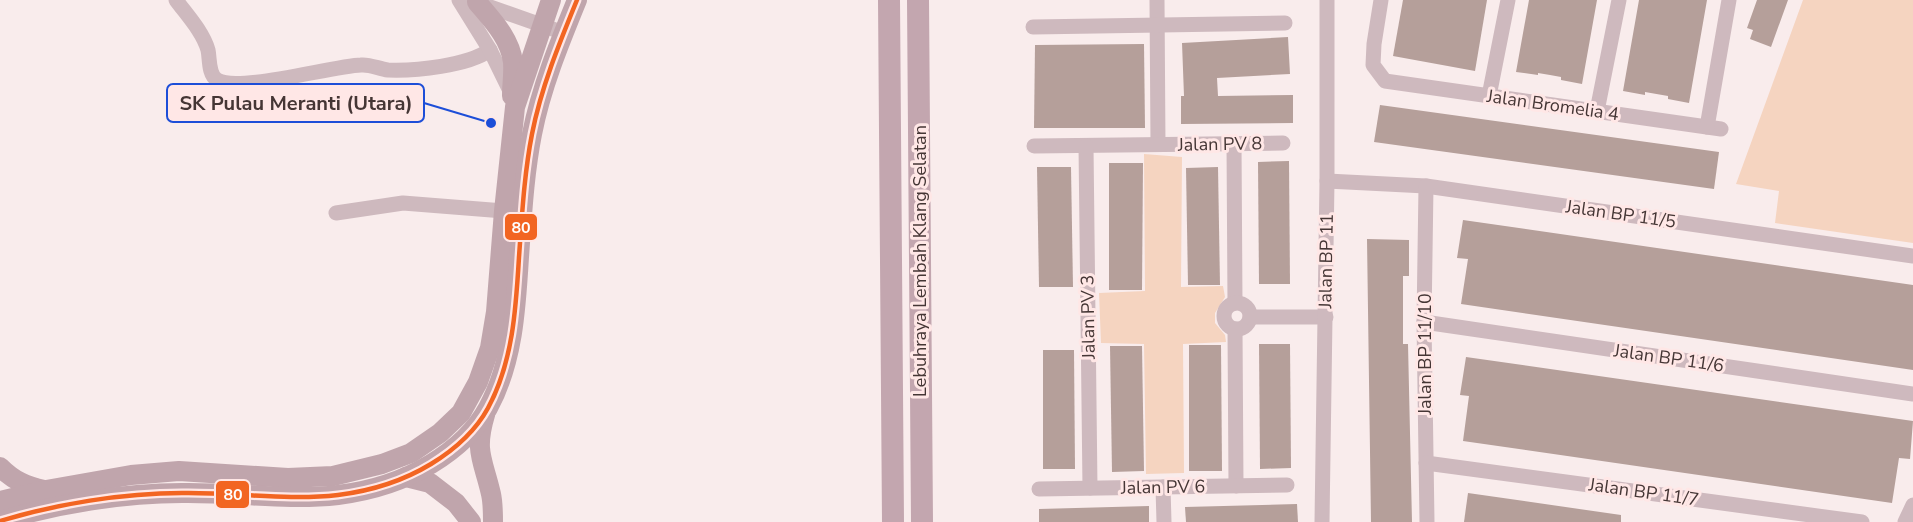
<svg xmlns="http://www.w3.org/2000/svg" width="1913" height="522" font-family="'Nunito Sans',sans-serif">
	<rect width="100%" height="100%" fill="#f9ecec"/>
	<g fill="#f5d4c0">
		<path d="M 1803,0 L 1913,0 L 1913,243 L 1775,223 L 1779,191 L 1736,184 Z"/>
		<path d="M 1144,154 L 1182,157 L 1181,287 L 1223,286 L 1225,297 L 1215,313 L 1215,323 L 1225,335 L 1226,342 L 1183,344 L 1184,473 L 1146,474 L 1144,344 L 1101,343 L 1099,293 L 1145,291 Z"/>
	</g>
	<g fill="#b59f9a">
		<path d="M 1403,0 L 1487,0 L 1475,71 L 1393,56 Z"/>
		<path d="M 1529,0 L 1597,0 L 1582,84 L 1561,80 L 1561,77 L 1550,75 L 1538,73 L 1538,75 L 1516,72 Z"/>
		<path d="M 1639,0 L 1707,0 L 1689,103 L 1668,99 L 1668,96 L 1645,92 L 1645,95 L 1623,91 Z"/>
		<path d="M 1757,0 L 1788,0 L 1771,47 L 1750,39 L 1753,30 L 1747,28 Z"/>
		<path d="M 1288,37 L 1290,74 L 1217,78 L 1218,96 L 1293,95 L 1293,123 L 1181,124 L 1181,96 L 1184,96 L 1182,43 Z"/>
		<path d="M 1144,44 L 1145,128 L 1034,128 L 1035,45 Z"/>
		<path d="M 1380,105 L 1719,152 L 1714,189 L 1374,142 Z"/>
		<path d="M 1289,161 L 1290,284 L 1259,284 L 1258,162 Z"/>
		<path d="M 1109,163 L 1143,163 L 1142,290 L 1109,290 Z"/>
		<path d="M 1037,167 L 1071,167 L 1073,287 L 1039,287 Z"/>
		<path d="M 1218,167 L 1220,285 L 1188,285 L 1186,168 Z"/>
		<path d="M 1463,220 L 1913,285 L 1913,370 L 1461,304 L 1468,259 L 1457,258 Z"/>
		<path d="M 1367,239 L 1409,240 L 1409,276 L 1403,276 L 1403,344 L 1408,344 L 1412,522 L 1371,522 Z"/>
		<path d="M 1259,344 L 1290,344 L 1291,468 L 1260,469 Z"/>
		<path d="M 1189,345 L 1221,345 L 1222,471 L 1189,471 Z"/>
		<path d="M 1110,346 L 1142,346 L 1144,471 L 1112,472 Z"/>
		<path d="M 1043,350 L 1074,350 L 1075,469 L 1043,469 Z"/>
		<path d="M 1466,357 L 1913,421 L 1910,459 L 1899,458 L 1892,503 L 1463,441 L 1469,396 L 1460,395 Z"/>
		<path d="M 1468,493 L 1621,515 L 1621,522 L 1464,522 Z"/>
		<path d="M 1297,504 L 1298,522 L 1186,522 L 1185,507 Z"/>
		<path d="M 1149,506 L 1149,522 L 1039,522 L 1039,509 Z"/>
	</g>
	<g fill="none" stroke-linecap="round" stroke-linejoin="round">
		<g stroke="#ceb9be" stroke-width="15">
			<path d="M 176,0 C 187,15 203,32 208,50 C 210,59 208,74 217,80 C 238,93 332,66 361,65 C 370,64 379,69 388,70 C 416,71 467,66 490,50"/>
			<path d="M 459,0 L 490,50 L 512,95"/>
			<path d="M 1157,0 L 1158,144"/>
			<path d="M 1381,0 L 1374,44 L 1373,65 L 1385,81 L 1721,129"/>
			<path d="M 476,2 L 564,33"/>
			<path d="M 1033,27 L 1285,23"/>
			<path d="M 1489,96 L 1508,0"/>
			<path d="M 1597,111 L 1619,0"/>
			<path d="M 1707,127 L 1729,0"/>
			<path d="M 1234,143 L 1235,303"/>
			<path d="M 1034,146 L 1283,143"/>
			<path d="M 1086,146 L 1090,488"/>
			<path d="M 1327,181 L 1426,186 L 1913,256"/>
			<path d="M 1426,186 L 1424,322 L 1427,522"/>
			<path d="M 336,213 L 403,203 L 504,211"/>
			<circle cx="1237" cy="316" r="13"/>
			<path d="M 1250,317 L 1326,317"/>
			<path d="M 1424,322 L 1913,394"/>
			<path d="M 1235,329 L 1236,486"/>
			<path d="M 1426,463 L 1862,522"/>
			<path d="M 1163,487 L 1164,522"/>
			<path d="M 1039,489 L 1287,485"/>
			<path d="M 1322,522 L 1327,181 L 1327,0"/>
			<path d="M 1905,522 L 1913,505"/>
		</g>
		<g stroke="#c0a5ac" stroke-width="20">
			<path d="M 477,2 C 492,20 510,38 513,62 C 514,73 512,85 512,96"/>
			<path d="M 485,415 C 474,452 483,459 491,494 C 493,503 493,513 493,522"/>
			<path d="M 0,467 C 14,481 26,486 44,490"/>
			<path d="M 406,477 L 430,483 L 456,503 L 471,522"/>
			<path d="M 0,501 L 46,490 L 131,475 L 179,471 L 288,478 L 333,476 L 382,464 L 411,453 L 440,433 L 461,413 L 478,382 L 490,348 L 496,312 L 504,211 L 515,107 L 551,0"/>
			<path d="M 0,521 C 56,504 123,493 182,493 C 234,492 286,501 338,495 C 370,491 403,481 431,464 C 454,450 475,432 488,408 C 513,362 516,308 519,257 C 522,216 524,175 532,134 C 541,88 559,44 577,0"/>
		</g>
		<g stroke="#c3a6af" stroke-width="22">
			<path d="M 889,0 L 893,522"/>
			<path d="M 918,0 L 922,522"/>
		</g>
		<g stroke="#ffe7e6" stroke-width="9">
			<path id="bus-1" d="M 0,521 C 56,504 123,493 182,493 C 234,492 286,501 338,495 C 370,491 403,481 431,464 C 454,450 475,432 488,408 C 513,362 516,308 519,257 C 522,216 524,175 532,134 C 541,88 559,44 577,0"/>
		</g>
		<use href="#bus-1" stroke="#f26522" stroke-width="4.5"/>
	</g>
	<g text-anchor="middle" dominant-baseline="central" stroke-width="6" stroke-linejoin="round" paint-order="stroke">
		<g font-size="18" fill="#453635" stroke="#ffe7e6">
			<text transform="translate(1553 105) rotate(8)">Jalan Bromelia 4</text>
			<text transform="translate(1220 144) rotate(-1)">Jalan PV 8</text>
			<text transform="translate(1621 214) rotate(8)">Jalan BP 11/5</text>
			<text transform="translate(920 261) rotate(-90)">Lebuhraya Lembah Klang Selatan</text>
			<text transform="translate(1326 261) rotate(-89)">Jalan BP 11</text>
			<text transform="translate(1088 317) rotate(-91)">Jalan PV 3</text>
			<text transform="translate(1425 354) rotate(-90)">Jalan BP 11/10</text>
			<text transform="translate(1669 358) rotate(8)">Jalan BP 11/6</text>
			<text transform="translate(1163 487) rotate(-1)">Jalan PV 6</text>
			<text transform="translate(1644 492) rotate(8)">Jalan BP 11/7</text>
		</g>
	</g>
	<path fill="none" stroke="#1d4ed8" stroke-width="2" d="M491 123L424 103"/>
	<circle fill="#1d4ed8" stroke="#ffe7e6" stroke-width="2" cx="491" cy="123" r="6"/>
	<rect fill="#ffe7e6" stroke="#1d4ed8" stroke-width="2" x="167" y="84" width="257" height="38" rx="6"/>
	<g font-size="20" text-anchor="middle" font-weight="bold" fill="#453635">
		<text x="296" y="110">SK Pulau Meranti (Utara)</text>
	</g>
	<g stroke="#ffe7e6" stroke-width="2">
		<rect x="504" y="213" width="34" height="28" rx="6" fill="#f26522"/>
		<rect x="215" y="480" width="35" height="29" rx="6" fill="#f26522"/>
	</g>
	<g font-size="16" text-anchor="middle" font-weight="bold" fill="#fff">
		<text x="521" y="233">80</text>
		<text x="233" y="500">80</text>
	</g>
</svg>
